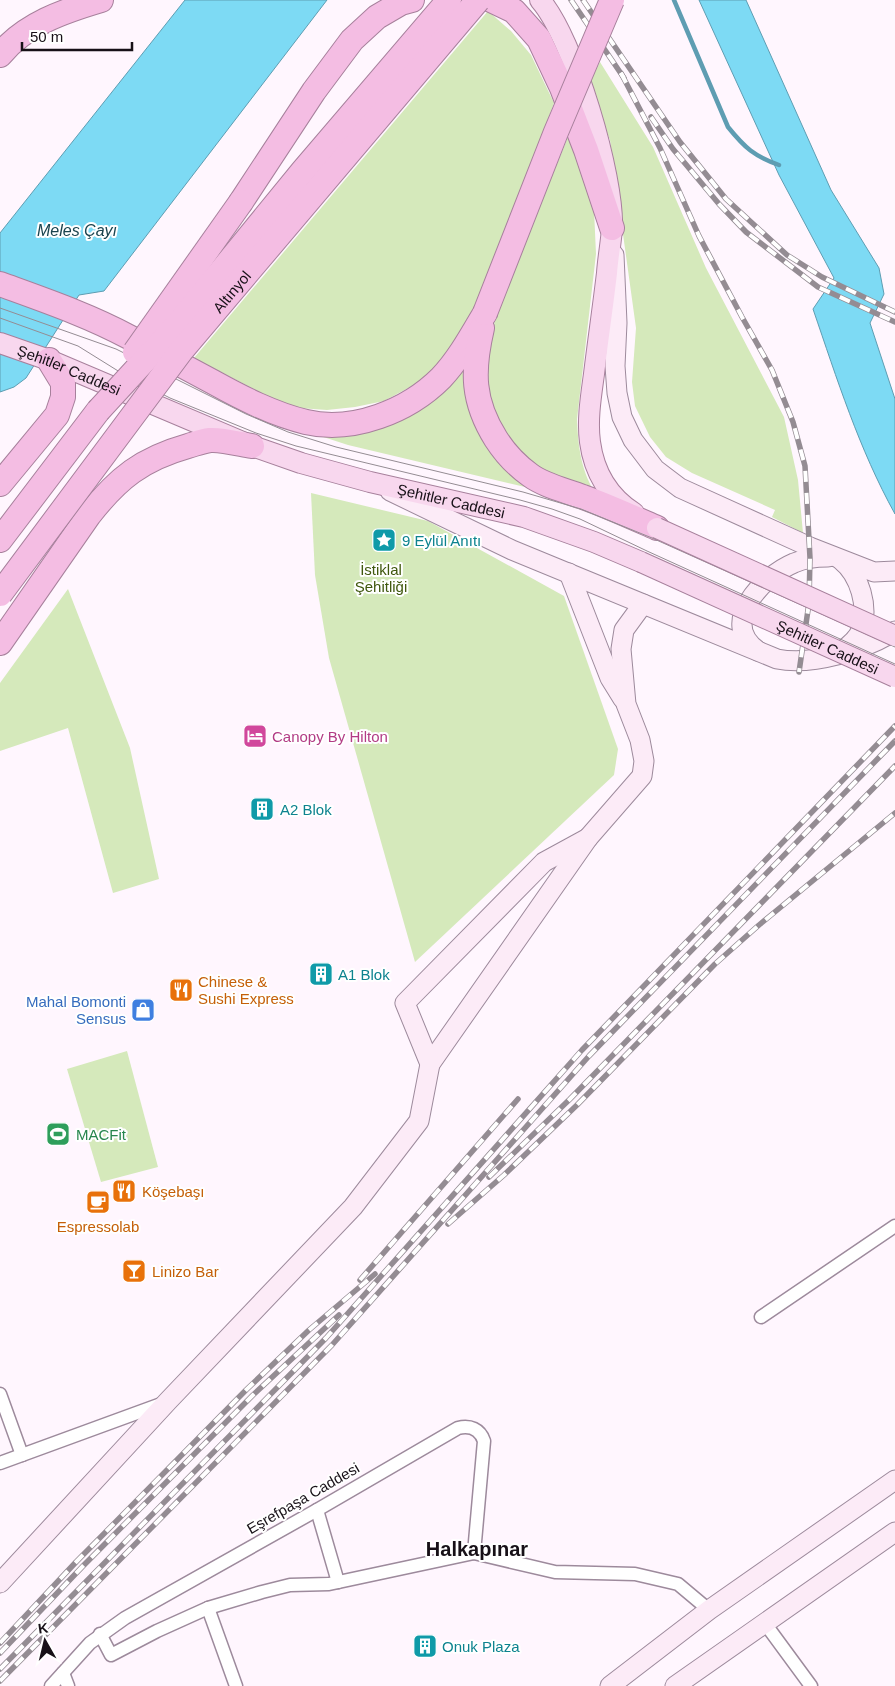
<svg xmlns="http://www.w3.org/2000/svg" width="895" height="1686" font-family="Arial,sans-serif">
	<rect width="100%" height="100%" fill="#fff6fe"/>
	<g fill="#d5e9bb">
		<path d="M 488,11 L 511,31 L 531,55 L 554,103 L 471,322 L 432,373 L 410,387 L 384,401 L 355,407 L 327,410 L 299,408 L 271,398 L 194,358 Z"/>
		<path d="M 600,62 L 653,147 L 706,268 L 784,417 L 798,480 L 803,533 L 772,517 L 775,510 L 692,473 L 666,457 L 650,437 L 635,406 L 632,382 L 636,328 L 610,140 L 588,86 Z"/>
		<path d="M 568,137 L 576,151 L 594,210 L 596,254 L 577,419 C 578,446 581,472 597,496 L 541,474 L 499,428 L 490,402 L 487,379 L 488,359 L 496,313 Z"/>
		<path d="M 461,369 L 463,370 C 464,404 476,438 499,463 C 506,471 517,478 526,485 L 525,487 L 348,445 L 308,432 L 332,432 Z"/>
		<path d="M 311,493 L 428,521 L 564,596 L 618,749 L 614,775 L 415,962 L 329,658 L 315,575 Z"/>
		<path d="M 68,589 L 130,748 L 159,879 L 113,893 L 68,728 L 0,751 L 0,683 Z"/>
		<path d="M 127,1051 L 158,1167 L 101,1182 L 67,1069 Z"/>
	</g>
	<g fill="#7ddaf4" stroke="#5e9db2">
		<path d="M 185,0 L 327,0 L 104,291 L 79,295 L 26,378 L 14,387 L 0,392 L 0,233 Z"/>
		<path d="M 699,0 L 746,0 L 831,190 L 879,268 L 884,294 L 870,323 L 895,399 L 895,514 C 859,449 837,379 813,309 L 834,278 L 779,175 Z"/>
	</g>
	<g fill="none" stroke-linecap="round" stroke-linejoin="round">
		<path stroke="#5e9db2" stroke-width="4.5" d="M 674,0 L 728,127 C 745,148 754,156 779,165"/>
		<g stroke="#9d8a9c" stroke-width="15">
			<g id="street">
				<path d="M 761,1317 L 895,1226"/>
				<path d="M 0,1394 L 22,1455"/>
				<path d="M 0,1463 L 164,1403"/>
				<path d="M 317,1510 L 338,1582"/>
				<path d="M 208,1608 L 236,1686"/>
				<path d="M 764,1622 L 811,1686"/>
				<path d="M 100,1634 L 111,1655 L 157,1631 L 208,1608 L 262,1592 L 290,1585 L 329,1584 L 474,1553 L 555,1572 L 635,1574 L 678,1584 L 709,1610"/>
				<path d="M 63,1673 L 68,1686"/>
				<path d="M 51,1686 L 90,1643 L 125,1618 L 317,1510 L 458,1428 C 470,1425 480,1429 484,1441 L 474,1553"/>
			</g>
		</g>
		<g stroke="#9d8a9c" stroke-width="21">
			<g id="secondary">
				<path d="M 614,255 L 617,323 L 615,366 L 617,393 L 622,417 L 633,440 L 655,469 L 680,488 L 810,547 L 874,572 L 895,571"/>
				<path d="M 390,491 L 512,550 L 777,659 C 813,666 864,650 895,631"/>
				<path d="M 841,560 C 860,575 869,607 861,630 C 858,639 850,645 842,651"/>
				<path d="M 569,573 L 610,678 L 623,699"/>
				<path d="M 758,651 C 717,623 763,576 794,563 C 805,558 817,557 828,557"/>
				<path d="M 430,1064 L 588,838 L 642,776 L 644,761 L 640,740 L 626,704 L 621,649 L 624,630 L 643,604"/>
				<path d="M 0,1583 L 168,1401 L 353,1207 L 419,1121 L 430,1064 L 405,1003 L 544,862 L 588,838"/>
				<path d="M 610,1686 L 709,1610 L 895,1480"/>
				<path d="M 675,1686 L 895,1532"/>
			</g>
		</g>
		<g stroke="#a7809c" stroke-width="22">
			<g id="primary">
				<path d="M 540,0 C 574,39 614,176 612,228 C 611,243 608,258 607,273 C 603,307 598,341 594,374 C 591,396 587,420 590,442 C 594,472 609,497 634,513"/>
				<path id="s1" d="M 0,343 L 49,360 L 252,446 L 301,463 L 370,482 L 524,517 L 594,542 L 641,562"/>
			</g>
		</g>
		<g stroke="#a7809c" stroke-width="26">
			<g id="highway">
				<path d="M 491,0 L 514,11 L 539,39 L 562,88 L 586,150 L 612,228"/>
				<path d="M 0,55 C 25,24 64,11 101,0"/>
				<path d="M 241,202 L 314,91 L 352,40 L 377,17 L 401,3 L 412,0"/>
				<path d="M 0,284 C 44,300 88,315 129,337 C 157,352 185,367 213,382 C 242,398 273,414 306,422 C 353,433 408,411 441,378 C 459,359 472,335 485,313"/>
				<path d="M 482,328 C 472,371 472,401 496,439 C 505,453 516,465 530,475 C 545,486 565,490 583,497 C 608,506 632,517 657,528"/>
				<path d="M 0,484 L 57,415 L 63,397 L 63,383 L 49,360"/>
				<path d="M 0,540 L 98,411"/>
				<path d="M 0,643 L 89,515 C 118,478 142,459 188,446 C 195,444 202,441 210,440 C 221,439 240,444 252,446"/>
			</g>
		</g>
		<use href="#street" stroke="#fff" stroke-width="12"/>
		<use href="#secondary" stroke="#fcebf7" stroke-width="19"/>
		<use href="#primary" stroke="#f8d7ee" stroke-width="20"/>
		<use href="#highway" stroke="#f4bde3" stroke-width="24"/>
		<g stroke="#948c93" stroke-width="1">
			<path d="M 0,308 L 116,349 L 246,414 L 288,432 L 336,447 L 523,492 L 581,509 L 652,538 L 895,647"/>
			<path d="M 0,318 L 78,346 L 123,374 L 170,398 L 256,433 L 296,446 L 520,500 L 552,509 L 580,519 L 647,551 L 895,664"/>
		</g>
		<g stroke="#948c93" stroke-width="5.5">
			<g id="rail">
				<path d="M 571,0 L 624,78"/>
				<path d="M 583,0 L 680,142 L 726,199 L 787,255 L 822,277 L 895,312"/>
				<path d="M 621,73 L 660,148 L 699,236 L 742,317 L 772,370 L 793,422 L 805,466 L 810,558 L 809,603 L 799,672"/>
				<path d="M 651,117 L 673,149 L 719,204 L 746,232 L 818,287 L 895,322"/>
				<path d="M 489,1177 L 570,1099 L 895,766"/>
				<path d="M 448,1224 L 504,1175 L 577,1105 L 715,964 L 759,925 L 895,813"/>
				<path d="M 360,1280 L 518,1099"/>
				<path d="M 0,1643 L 76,1562 L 246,1390 L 309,1330 L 375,1274"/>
				<path d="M 0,1653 L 83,1566 L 253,1395 L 339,1315"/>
				<path d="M 0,1669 L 326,1338 L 582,1050 L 895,726"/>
				<path d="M 0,1681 L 332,1345 L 589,1056 L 895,741"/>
			</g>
		</g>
		<use href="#rail" stroke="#fff" stroke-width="4" stroke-dasharray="11" stroke-linecap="butt"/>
		<g stroke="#a7809c" stroke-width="22" stroke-linecap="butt">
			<g id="primary-bridge">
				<path d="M 657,528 L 895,636"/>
				<path id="s2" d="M 641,562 L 895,677"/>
			</g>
		</g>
		<g stroke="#a7809c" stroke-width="26" stroke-linecap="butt">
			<g id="highway-bridge">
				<path d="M 485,313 L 556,132 L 612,0"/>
				<path d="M 135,352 L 241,202"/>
				<path d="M 98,411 L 178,324 L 302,172 L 449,0"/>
				<path id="s3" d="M 0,594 L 181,351 L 478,0"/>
			</g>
		</g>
		<use href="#primary-bridge" stroke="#f8d7ee" stroke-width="20"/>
		<use href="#highway-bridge" stroke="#f4bde3" stroke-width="24"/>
	</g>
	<defs>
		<g id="sight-square" transform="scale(1.25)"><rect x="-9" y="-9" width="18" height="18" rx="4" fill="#0f9aa8" stroke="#fff"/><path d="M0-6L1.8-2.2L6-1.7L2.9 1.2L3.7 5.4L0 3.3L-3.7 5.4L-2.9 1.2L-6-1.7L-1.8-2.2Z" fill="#fff"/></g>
		<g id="hotel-square" transform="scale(1.25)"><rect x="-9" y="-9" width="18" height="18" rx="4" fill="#d1479c" stroke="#fff"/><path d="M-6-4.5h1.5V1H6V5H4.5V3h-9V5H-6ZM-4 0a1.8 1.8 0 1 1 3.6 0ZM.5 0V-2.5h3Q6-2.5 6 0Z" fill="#fff"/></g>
		<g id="building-square" transform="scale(1.25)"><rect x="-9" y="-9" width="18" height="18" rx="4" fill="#0f9aa8" stroke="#fff"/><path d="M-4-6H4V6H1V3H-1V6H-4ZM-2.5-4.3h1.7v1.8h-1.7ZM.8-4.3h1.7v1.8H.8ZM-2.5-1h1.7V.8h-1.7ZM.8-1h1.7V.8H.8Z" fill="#fff"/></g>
		<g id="restaurant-square" transform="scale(1.25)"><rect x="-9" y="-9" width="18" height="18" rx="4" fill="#e8710a" stroke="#fff"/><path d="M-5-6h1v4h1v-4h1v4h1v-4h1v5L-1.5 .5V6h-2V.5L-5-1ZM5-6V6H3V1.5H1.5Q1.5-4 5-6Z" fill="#fff"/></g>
		<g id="shop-square" transform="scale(1.25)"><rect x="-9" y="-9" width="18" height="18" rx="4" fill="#3f7fe0" stroke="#fff"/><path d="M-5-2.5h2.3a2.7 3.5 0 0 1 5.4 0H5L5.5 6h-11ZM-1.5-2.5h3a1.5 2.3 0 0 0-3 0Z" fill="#fff"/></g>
		<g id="stadium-square" transform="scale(1.25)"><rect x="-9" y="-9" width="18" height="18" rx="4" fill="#2e9e5b" stroke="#fff"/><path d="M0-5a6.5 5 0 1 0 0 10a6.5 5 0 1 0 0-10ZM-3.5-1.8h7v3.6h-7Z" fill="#fff"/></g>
		<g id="cafe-square" transform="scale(1.25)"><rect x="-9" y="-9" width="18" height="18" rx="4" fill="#e8710a" stroke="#fff"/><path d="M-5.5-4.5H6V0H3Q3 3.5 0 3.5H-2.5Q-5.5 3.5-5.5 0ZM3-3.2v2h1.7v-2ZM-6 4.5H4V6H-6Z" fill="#fff"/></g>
		<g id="bar-square" transform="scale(1.25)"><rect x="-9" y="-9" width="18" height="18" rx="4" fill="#e8710a" stroke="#fff"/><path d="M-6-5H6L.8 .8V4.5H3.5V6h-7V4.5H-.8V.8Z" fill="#fff"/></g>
	</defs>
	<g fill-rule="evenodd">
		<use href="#sight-square" x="384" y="540"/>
		<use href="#hotel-square" x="255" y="736"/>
		<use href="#building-square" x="262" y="809"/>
		<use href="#building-square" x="321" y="974"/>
		<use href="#restaurant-square" x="181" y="990"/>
		<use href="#shop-square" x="143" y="1010"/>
		<use href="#stadium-square" x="58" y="1134"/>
		<use href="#restaurant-square" x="124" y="1191"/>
		<use href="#cafe-square" x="98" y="1202"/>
		<use href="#bar-square" x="134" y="1271"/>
		<use href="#building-square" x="425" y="1646"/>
	</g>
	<g text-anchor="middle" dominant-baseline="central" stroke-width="4" stroke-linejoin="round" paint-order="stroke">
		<g font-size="15" fill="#171017" stroke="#fff">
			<text stroke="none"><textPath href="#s3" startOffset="381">Altınyol</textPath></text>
			<text stroke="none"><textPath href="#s1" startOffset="74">Şehitler Caddesi</textPath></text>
			<text stroke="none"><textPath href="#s1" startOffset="479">Şehitler Caddesi</textPath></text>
			<text stroke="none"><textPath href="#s2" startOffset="205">Şehitler Caddesi</textPath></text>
			<text transform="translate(303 1498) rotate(-30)">Eşrefpaşa Caddesi</text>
		</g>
		<g font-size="15" fill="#0d838f" stroke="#fff" text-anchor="start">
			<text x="402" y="540">9 Eylül Anıtı</text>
			<text x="280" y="809">A2 Blok</text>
			<text x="338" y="974">A1 Blok</text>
			<text x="442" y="1646">Onuk Plaza</text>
		</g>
		<g font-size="15" fill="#40580e" stroke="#fff">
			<text x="381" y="569">İstiklal<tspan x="381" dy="17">Şehitliği</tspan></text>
		</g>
		<g font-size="15" fill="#b23c85" stroke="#fff" text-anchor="start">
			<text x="272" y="736">Canopy By Hilton</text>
		</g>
		<g font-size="15" fill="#c56008" stroke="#fff" text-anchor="start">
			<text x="198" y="981">Chinese &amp;<tspan x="198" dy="17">Sushi Express</tspan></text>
			<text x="142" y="1191">Köşebaşı</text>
			<text x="98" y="1226" text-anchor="middle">Espressolab</text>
			<text x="152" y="1271">Linizo Bar</text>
		</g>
		<g font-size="15" fill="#366cbe" stroke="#fff" text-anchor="end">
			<text x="126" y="1001">Mahal Bomonti<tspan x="126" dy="17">Sensus</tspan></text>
		</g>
		<g font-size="15" fill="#27864d" stroke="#fff" text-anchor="start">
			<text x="76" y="1134">MACFit</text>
		</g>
		<g font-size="16" font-style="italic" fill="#1a444f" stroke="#fff">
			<text x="77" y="230">Meles Çayı</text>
		</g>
		<g font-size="20" font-weight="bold" fill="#171017" stroke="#fff">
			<text x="477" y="1549">Halkapınar</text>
		</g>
	</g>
	<g transform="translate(45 1641) rotate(352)" stroke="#ffffff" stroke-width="4" paint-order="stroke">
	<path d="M0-4L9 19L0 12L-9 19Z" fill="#171017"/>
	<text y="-8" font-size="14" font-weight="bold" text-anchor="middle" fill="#171017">K</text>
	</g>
	<path d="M22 42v8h110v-8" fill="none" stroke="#171017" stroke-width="2.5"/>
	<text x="30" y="42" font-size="15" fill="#171017" stroke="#ffffff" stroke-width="4" paint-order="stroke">50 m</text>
</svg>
